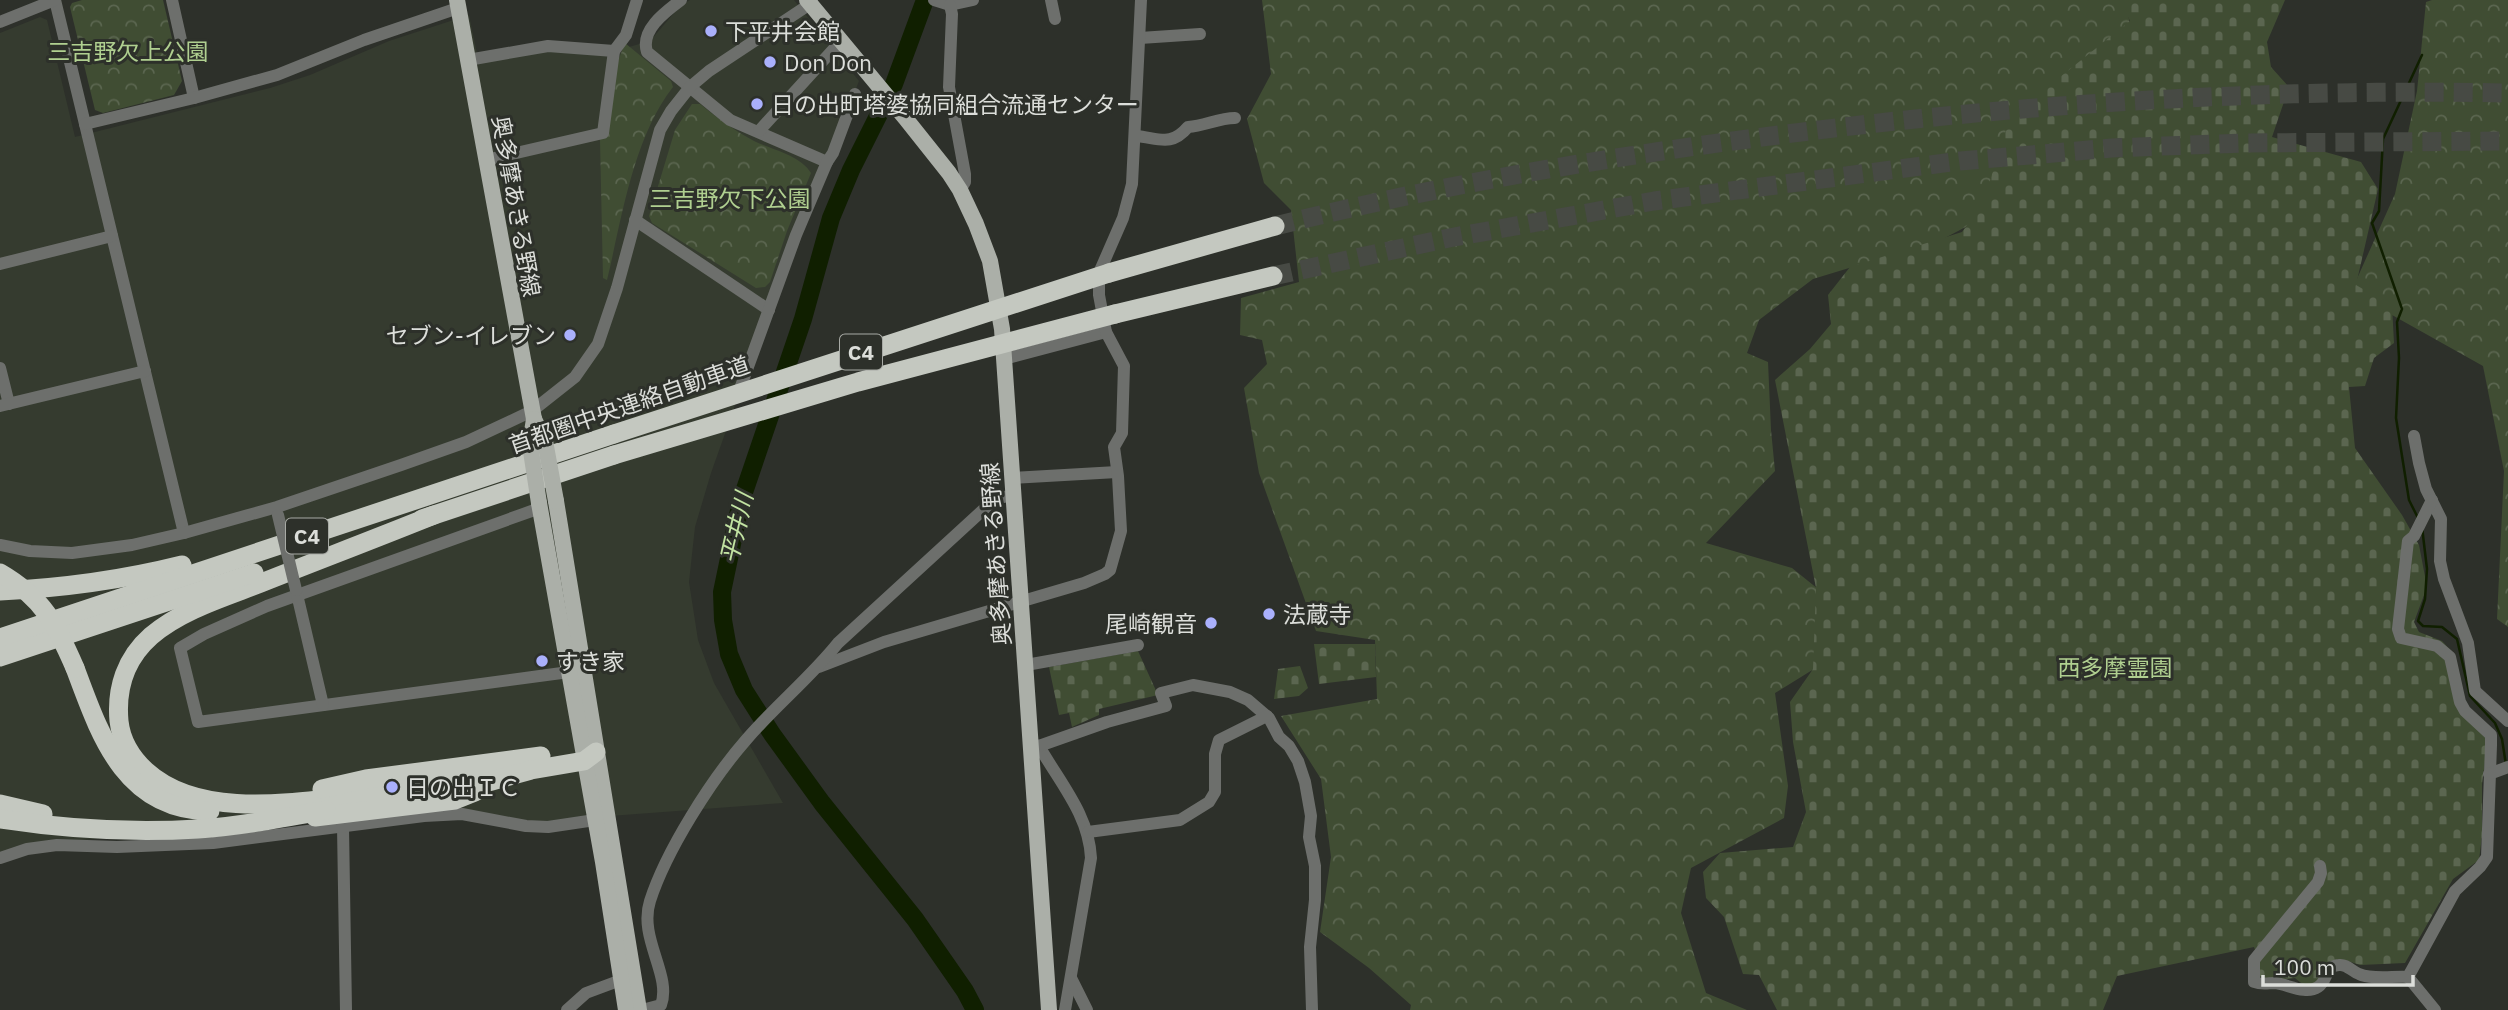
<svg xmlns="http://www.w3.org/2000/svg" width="2508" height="1010" font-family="'IBM Plex Sans','Noto Sans JP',sans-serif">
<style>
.built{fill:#353b2f}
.forest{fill:url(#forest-crowns)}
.cemetery{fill:url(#cemetery-stones)}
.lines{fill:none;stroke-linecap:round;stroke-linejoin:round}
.stream{stroke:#101f00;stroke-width:2.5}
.river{stroke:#101f00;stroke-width:18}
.highway-tunnel{stroke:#474a44;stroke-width:19;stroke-dasharray:19 10;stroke-linecap:butt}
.minor{stroke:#6d6f6c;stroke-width:12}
.major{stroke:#abafa8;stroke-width:16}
.highway{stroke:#c4c8c0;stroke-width:19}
.minor-bridge{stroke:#6d6f6c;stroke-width:12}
.major-bridge{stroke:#abafa8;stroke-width:16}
.highway-bridge{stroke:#c4c8c0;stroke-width:19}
.poi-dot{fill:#aab0fc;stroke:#2d302a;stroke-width:2.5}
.labels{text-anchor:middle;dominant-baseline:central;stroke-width:6;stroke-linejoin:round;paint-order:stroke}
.shield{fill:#2d302a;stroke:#a8aaa5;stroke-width:2}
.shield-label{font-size:21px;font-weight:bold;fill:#dcdeda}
.poi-label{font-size:23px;fill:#dcdeda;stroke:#2d302a;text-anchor:start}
.park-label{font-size:23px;fill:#b0d090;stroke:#2d302a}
.street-label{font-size:23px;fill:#dcdeda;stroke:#2d302a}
.water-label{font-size:24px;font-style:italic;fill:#c2e3a2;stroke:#2d302a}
</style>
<defs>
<pattern id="forest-crowns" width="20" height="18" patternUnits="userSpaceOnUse" patternTransform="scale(1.75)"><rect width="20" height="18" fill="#404d33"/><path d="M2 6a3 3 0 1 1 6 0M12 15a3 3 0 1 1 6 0" fill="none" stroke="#5b6650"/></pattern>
<pattern id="cemetery-stones" width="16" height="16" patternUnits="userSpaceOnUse" patternTransform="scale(1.75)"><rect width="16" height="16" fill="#404d33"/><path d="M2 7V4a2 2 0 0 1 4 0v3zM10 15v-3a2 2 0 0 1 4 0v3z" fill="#5b6650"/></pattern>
</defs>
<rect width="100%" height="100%" fill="#2d302a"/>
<polygon class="built" points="690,0 794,0 859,81 769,310 711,473 695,527 689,582 698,640 714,683 783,803 583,818 561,822 529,822 445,808 25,845 0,853 0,33 40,17 47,20 75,137 270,88 310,75 389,41 469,15 479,63 546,51 604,54 650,41 681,5"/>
<g class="forest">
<polygon points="82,0 163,0 182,81 174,95 103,113 95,110 70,7 72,3"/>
<polygon points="1262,0 2125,0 2131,29 1977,221 1941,240 1813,279 1759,320 1747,353 1768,362 1771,430 1775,471 1706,543 1792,568 1823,593 1822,664 1775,693 1788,786 1784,818 1691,868 1681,913 1706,993 1747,1010 1410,1010 1411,1005 1369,968 1320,932 1331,857 1321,779 1281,716 1377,699 1375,640 1316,631 1259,473 1244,388 1267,364 1262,340 1240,335 1241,298 1299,282 1291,210 1264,183 1247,119 1271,74"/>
<polygon points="2432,0 2508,0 2508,627 2497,619 2504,471 2483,366 2351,292 2395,194 2417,91 2426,2"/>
<path d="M625 43 671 81 673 87C633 138 622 218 607 280L603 278 600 139 615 69Z"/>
<path d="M692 104H700C717 118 735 131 754 141 772 150 800 155 811 173L787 231 770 282 765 287 756 288 652 223 649 216 675 130Z"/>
</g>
<g class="cemetery">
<polygon points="2120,0 2285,0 2267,42 2271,67 2289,87 2272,137 2361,162 2378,189 2356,285 2392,306 2394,343 2374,358 2365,386 2349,387 2355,448 2402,515 2419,545 2427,587 2414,622 2419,632 2442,641 2454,654 2464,704 2488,739 2482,784 2482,836 2479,860 2453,879 2405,963 2360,965 2345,960 2321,982 2306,987 2295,978 2266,982 2259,975 2260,963 2254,947 2117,976 2103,1010 1777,1010 1759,975 1743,974 1724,917 1706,898 1703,872 1720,853 1793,847 1806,812 1793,742 1790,702 1813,669 1816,588 1775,380 1810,349 1831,324 1828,295 1850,267 1962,232 1983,203 2010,117 2130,21"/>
<polygon points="1314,644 1375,644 1376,677 1319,684"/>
<polygon points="1138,651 1158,695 1099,709 1099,715 1072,727 1069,713 1059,715 1049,667"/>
<polygon points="1300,666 1308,688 1299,696 1274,699 1278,669"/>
</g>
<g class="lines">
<g class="stream">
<polyline points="2418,518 2409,500 2396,418 2399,358 2397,322 2402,309 2372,223 2379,211 2383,139 2422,55"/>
<polyline points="2422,527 2427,569 2425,599 2418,621 2423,626 2442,627 2457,639 2470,696 2495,723 2502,739 2506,765"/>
</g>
<polyline class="river" points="925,0 894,84 851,170 831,218 803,319 741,501 722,592 723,620 729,654 744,690 772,734 822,803 915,919 965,991 975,1010"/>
<g class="highway-tunnel">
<path d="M1275 226C1431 187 1589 160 1748 139 2000 105 2254 88 2508 93"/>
<polyline points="1273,276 1449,238 1654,201 1960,161 2112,148 2243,143 2508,141"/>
</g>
<g class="minor">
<polyline points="55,0 184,533"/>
<polyline points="172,0 194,98"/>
<path d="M681 0C665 12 640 30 647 52L730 120 827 162"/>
<polyline points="934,0 950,5 973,0"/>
<polyline points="1051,0 1055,19"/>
<polyline points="950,5 952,14 949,87 965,174 965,182 960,190"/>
<polyline points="0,22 55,0"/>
<polyline points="1140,38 1200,34"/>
<polyline points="468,60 548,46 614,51"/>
<polyline points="85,124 194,98 277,75 364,40 458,8"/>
<polyline points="759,131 841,41"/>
<path d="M1136 136C1159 138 1171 147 1188 127 1205 126 1218 118 1235 118"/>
<polyline points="486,160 603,133 614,51 626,35 637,0"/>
<polyline points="635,220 769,310"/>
<polyline points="0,264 112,236"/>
<polyline points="1004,359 1106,332"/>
<polyline points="0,368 9,404"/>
<polyline points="741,386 796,235 827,162 833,153 855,94"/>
<polyline points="0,406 145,371"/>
<polyline points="2414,436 2419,463 2426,489 2441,519 2440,561 2444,579 2468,643 2475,691 2508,721"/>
<polyline points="1012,478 1117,472"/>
<polyline points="2432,500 2414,536 2408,541 2398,629 2401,638 2437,646 2450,657 2460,702 2465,711 2491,735 2491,745 2487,857 2480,867 2455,891 2408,977 2435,1010"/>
<polyline points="540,508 267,606 204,634 180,648 198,722 569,672"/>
<polyline points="0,545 30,551 72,553 132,545 184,533 277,507 401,465 466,442 532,411 575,377 598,344 617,288 660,130 671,111 690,87 709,71 810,4 812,0"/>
<polyline points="296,590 323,705"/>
<polyline points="1026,665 1138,645"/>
<polyline points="819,667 884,642 1084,583 1105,574 1110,570 1121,531 1118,476 1114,447 1122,433 1124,366 1106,332 1099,295 1099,273 1123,218 1132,184 1141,0"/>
<path d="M1034 745 1039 746C1060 783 1089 815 1091 858L1065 1010"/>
<polyline points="1039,746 1107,722 1166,706 1161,693 1193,685 1230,692 1248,700 1269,718 1279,737 1289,746 1298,761 1305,782 1311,816 1309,837 1315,866 1315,900 1310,947 1312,1010"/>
<polyline points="2489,774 2508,767"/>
<polyline points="343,827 346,1010"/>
<polyline points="1088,832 1180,820 1209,802 1215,792 1215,754 1219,740 1267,716"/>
<polyline points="0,858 27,849 57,845 117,847 213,843 424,816 462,814 526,826 548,827 595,820"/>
<path d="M2320 866 2321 873 2318 882 2254 960V982C2262 985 2268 983 2276 983 2289 985 2306 995 2318 987 2329 980 2324 966 2339 965 2347 964 2351 971 2359 974 2372 980 2393 976 2408 977"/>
<polyline points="1071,978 1087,1010"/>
<polyline points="567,1010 586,993 621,980"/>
<path d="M642 1010 661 1005C672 975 638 938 650 901 666 851 711 780 746 740 775 706 810 678 838 643L995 499 1013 495"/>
</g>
<g class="major">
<polyline points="457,0 534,419"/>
<polyline points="807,0 906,119 949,173 960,190 976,224 990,261 1002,329 1049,1010"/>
<polyline points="556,501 639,1010"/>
<polyline points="539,503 603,862 626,1010"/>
</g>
<g class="highway">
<polyline points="1109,273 1275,226"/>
<polyline points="1115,314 1273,276"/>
<path d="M434 515C377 538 319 560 261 583 225 597 181 610 151 636 126 658 116 688 119 721 121 740 132 758 146 771 200 820 295 802 361 795 395 791 434 790 466 779 476 775 484 767 493 763"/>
<polyline points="422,519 614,455"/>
<path d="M0 591C62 588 122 580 182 565"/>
<polyline points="0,638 614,434"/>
<polyline points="0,657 254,573"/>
<path d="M75 668C100 735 124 810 210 811"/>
<polyline points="322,789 366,779 541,756"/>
<polyline points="460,790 531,770 584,761 596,752"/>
<polyline points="0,804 43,814"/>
<polyline points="315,817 455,800 475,792"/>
<path d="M0 819C65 829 133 833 198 829 241 826 284 818 326 810"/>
</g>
<polyline class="minor-bridge" points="278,515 296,590"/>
<g class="major-bridge">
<polyline points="534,419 545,441 556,501"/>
<polyline points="534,419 530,445 539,503"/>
</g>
<g class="highway-bridge">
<polyline points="614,434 1109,273"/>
<polyline points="614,455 858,382 1115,314"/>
<path d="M0 573C43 598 56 624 75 668"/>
</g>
</g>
<g class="poi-dot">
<circle cx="711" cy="31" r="7"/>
<circle cx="770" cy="62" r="7"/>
<circle cx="757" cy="104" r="7"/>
<circle cx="570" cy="335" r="7"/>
<circle cx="1269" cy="614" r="7"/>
<circle cx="1211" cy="623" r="7"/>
<circle cx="542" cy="661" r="7"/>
<circle cx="392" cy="787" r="7"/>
</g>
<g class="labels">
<g class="shield">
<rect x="840" y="334.5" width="42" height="35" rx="5"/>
<rect x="286" y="518.5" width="42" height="35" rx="5"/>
</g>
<g class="shield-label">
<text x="861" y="352">C4</text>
<text x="307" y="536">C4</text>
</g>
<g class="poi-label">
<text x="725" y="31">下平井会館</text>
<text x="784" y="62">Don Don</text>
<text x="771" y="104">日の出町塔婆協同組合流通センター</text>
<text x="556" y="335" text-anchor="end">セブン-イレブン</text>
<text x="1283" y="614">法蔵寺</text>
<text x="1197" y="623" text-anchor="end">尾崎観音</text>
<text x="556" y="661">すき家</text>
<text x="406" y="787">日の出ＩＣ</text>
</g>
<g class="park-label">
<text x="128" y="51">三吉野欠上公園</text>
<text x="730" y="198">三吉野欠下公園</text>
<text x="2115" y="667">西多摩霊園</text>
</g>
<g class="street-label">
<text transform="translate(517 206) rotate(80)">奥多摩あきる野線</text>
<text transform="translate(629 404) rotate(-19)">首都圏中央連絡自動車道</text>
<text transform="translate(995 554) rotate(-94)">奥多摩あきる野線</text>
</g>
<g class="water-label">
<text transform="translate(736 528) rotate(-77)">平井川</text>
</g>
</g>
<path d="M2263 975v10h150v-10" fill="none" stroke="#dcdeda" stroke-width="3.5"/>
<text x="2274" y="975" font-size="21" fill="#dcdeda" stroke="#2d302a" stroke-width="5" paint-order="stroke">100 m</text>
</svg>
